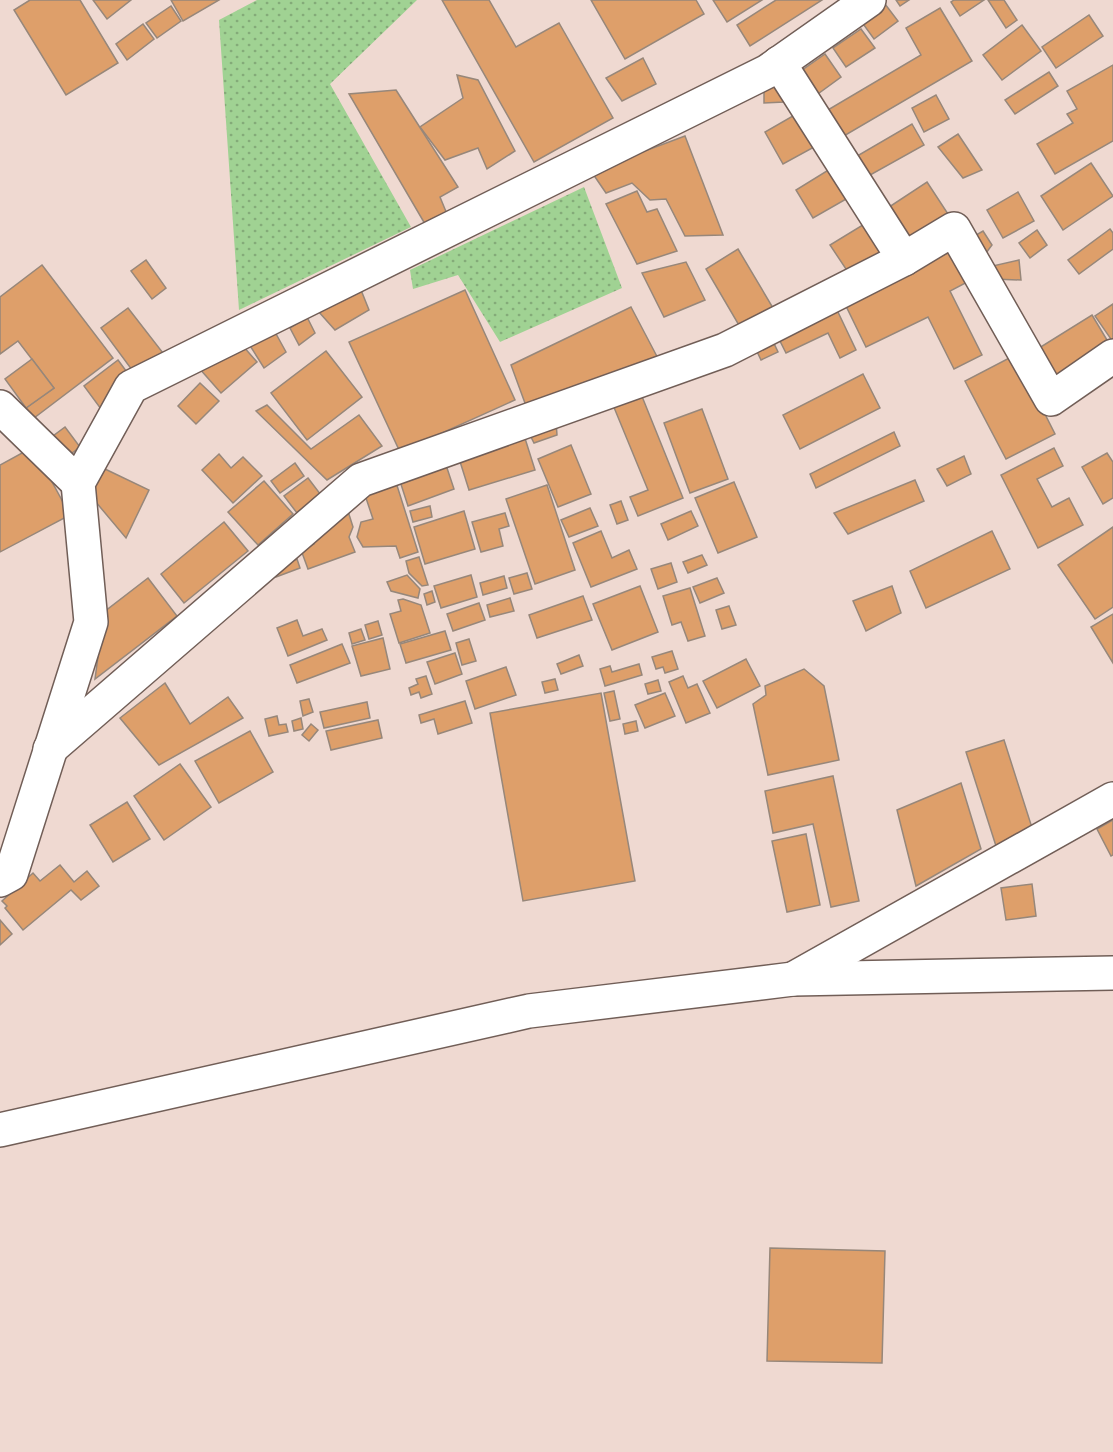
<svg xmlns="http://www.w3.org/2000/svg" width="1113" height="1452" font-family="'Varela Round',sans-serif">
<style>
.grass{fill:url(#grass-dots)}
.building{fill:#de9f6a;stroke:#97877a;stroke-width:1.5}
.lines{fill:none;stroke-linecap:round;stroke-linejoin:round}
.street-casing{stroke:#715e57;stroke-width:36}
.secondary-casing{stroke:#715e57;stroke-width:36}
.street{stroke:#fff;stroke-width:33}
.secondary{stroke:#fff;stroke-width:33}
</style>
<defs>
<pattern id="grass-dots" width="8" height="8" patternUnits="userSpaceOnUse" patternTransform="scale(1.5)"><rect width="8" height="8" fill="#a0d293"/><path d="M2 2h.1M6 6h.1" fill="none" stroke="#84ab79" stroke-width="1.8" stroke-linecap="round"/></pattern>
</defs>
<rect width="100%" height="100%" fill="#efd9d1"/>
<g class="grass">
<polygon points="257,0 417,0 330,84 411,227 239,310 219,20"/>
<polygon points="584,187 622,288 500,342 458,275 413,289 410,270"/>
</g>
<g class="building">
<polygon points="30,0 80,0 118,63 66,95 14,10"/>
<polygon points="93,0 131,0 107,19"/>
<polygon points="171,0 219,0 183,21"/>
<polygon points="442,0 489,0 516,47 559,23 613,118 534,162"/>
<polygon points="591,0 696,0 704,14 625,59"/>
<polygon points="713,0 762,0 727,22"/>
<polygon points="776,0 822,0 750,46 737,25"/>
<polygon points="896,0 909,0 900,6"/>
<polygon points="954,0 984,0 960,16 951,2"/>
<polygon points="988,0 1004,0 1017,20 1006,28"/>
<polygon points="885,4 898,21 874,39 861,21"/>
<polygon points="171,6 181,21 157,38 146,23"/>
<polygon points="940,8 972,61 837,140 821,114 921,55 906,28"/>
<polygon points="1089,15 1103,36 1056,68 1042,47"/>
<polygon points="143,24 154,39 127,60 116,44"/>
<polygon points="1022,25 1041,51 1002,80 983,55"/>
<polygon points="861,29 875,48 846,67 833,48"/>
<polygon points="825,54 841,77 815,96 798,73"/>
<polygon points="643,58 656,84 622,101 606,78"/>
<polygon points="1113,65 1113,141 1055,174 1037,144 1073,123 1067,114 1077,109 1067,91"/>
<polygon points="1049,72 1058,86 1015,114 1005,100"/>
<polygon points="457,75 478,80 515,151 487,169 478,148 445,160 420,127 463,98"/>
<polygon points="764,84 783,84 784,102 764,103"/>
<polygon points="396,90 458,187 440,197 447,214 425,224 349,94"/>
<polygon points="936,95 949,119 924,132 912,108"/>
<polygon points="798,113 816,146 783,164 765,132"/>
<polygon points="912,124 924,145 863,179 852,159"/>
<polygon points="958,134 982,170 963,178 938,147"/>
<polygon points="685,136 723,235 685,236 666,199 650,200 632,183 606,193 591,171"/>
<polygon points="1091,163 1113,196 1063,230 1041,196"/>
<polygon points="830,169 848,198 813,218 796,190"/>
<polygon points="927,182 950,217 905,246 883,211"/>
<polygon points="637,191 647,212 657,209 677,251 637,264 606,204"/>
<polygon points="1018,192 1034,221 1003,238 987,210"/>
<polygon points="866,223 889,259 854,281 830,245"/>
<polygon points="1110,229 1113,233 1113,249 1079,274 1068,260"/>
<polygon points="1037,230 1047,245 1030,258 1019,243"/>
<polygon points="983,231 992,245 986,253 993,266 1019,260 1021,280 993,279 966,241"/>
<polygon points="958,248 975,278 950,291 982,355 954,369 928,317 866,347 845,304"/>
<polygon points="738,249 773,308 740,327 706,269"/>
<polygon points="146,260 166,288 152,299 131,271"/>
<polygon points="686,262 705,300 664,317 642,273"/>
<polygon points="42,265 113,358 34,418 26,408 54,388 18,341 0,354 0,297"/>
<polygon points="361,290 369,310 335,330 318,311"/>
<polygon points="465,290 515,400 400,452 349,342"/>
<polygon points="1113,304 1113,342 1095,316"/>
<polygon points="631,307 662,366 529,414 511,365"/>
<polygon points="128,308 163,353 135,374 101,328"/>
<polygon points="837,310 856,350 840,358 828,333 786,353 778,337"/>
<polygon points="1092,315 1110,345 1050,382 1031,353"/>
<polygon points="307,317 315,333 299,345 290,328"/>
<polygon points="275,332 286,352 264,368 249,344"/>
<polygon points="770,335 778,352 761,360 753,343"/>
<polygon points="235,337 257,362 221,393 199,368"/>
<polygon points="326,351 362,397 307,440 271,393"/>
<polygon points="1015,355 1055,434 1006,459 965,381"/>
<polygon points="32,359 54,388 26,408 5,379"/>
<polygon points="118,360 135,383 101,409 84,386"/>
<polygon points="863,374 880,408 800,449 783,415"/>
<polygon points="200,383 219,401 196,424 178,406"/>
<polygon points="641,394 683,498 638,516 630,497 648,490 613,405"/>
<polygon points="267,405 311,449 359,415 382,446 327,480 256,411"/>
<polygon points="702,409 728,479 690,493 664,423"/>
<polygon points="556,421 557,435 534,443 528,431"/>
<polygon points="65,427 80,447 60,462 45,442"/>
<polygon points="523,432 535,470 469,490 457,452"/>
<polygon points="894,432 900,446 816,488 810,474"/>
<polygon points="571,445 591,494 558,507 538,459"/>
<polygon points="33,447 70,515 0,552 0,465"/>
<polygon points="1054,448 1063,466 1037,479 1052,507 1069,498 1083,525 1038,548 1001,475"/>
<polygon points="1107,453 1113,462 1113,498 1103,504 1082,467"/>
<polygon points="219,454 231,468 243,457 262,476 233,503 202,470"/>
<polygon points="964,456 971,474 947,486 937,469"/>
<polygon points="444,459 454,489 408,506 398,475"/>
<polygon points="295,463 304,476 280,493 271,481"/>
<polygon points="105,469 149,490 126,538 90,495"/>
<polygon points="394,476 418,552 400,558 396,546 363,547 357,537 361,522 373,519 362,486"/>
<polygon points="308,478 321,495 297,513 284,496"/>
<polygon points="915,480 924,501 848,534 834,513"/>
<polygon points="264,481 293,514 258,545 228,512"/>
<polygon points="734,482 757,537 718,553 695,498"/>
<polygon points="547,485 575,570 535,584 506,499"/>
<polygon points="621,501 628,520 617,524 610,505"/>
<polygon points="430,506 432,517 413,522 410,511"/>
<polygon points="347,508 353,527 349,537 355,552 308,569 301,550 314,544 309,533"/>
<polygon points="590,508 598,526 569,537 561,520"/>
<polygon points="464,511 475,549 425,564 414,527"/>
<polygon points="691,511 698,526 668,540 661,524"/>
<polygon points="505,513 509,526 499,529 503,546 481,552 472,522"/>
<polygon points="224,522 248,551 184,603 161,574"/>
<polygon points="1113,527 1113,607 1095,619 1058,565"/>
<polygon points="601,531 612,558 629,550 637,569 591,587 573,543"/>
<polygon points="992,531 1010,569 926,608 910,571"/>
<polygon points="702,555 707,565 688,573 683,562"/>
<polygon points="419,557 428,585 422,586 409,573 406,561"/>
<polygon points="297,559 300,568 276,577 273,568"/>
<polygon points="671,563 677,582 658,589 651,569"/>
<polygon points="527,573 532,589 514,594 509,578"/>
<polygon points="407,575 420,589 418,598 391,591 387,582"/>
<polygon points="471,575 477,597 441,608 434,586"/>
<polygon points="504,576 507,588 483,595 480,583"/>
<polygon points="148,578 177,616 95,679 104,612"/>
<polygon points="717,578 724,593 700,603 693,587"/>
<polygon points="640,586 658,632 612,650 593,604"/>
<polygon points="892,586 901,613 866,631 853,601"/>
<polygon points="690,588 705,636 688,641 681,622 672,625 663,596"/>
<polygon points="432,591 435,602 427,605 424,594"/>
<polygon points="583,596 592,620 537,638 529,615"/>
<polygon points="510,598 514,611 490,617 487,605"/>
<polygon points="403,599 421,605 430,633 399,643 390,614 401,611 398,600"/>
<polygon points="479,603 485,620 453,631 447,614"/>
<polygon points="729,606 736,625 722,629 716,610"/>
<polygon points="1113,614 1113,663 1091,627"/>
<polygon points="297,620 303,636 322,629 327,640 288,656 277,628"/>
<polygon points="378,621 382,635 369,639 365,625"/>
<polygon points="361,629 365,640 352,644 349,633"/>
<polygon points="445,631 451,650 406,663 400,644"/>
<polygon points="383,638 390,669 361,676 352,646"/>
<polygon points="469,639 476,661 462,665 456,643"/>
<polygon points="342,644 350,663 297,683 290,665"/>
<polygon points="672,651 678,669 665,673 663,667 656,669 652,657"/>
<polygon points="455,653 462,674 435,684 427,662"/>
<polygon points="579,655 583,666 561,674 557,664"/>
<polygon points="746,659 760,686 717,708 703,681"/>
<polygon points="639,664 642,675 605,686 600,669 610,666 612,672"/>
<polygon points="506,667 516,695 475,709 466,681"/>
<polygon points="804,669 824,686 839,760 768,775 753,704 766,695 765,686"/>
<polygon points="426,676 432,694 421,698 419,692 411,695 409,688 418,684 416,679"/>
<polygon points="683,676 688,688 697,684 710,713 686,723 669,682"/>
<polygon points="555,679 558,690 545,693 542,682"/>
<polygon points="658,680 661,691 648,694 645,684"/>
<polygon points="165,683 190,724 228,697 243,718 159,765 120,718"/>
<polygon points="614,691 620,719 610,721 604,693"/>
<polygon points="601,693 635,881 523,901 490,713"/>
<polygon points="665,693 675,716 645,728 635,705"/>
<polygon points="309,699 313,712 303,716 300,701"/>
<polygon points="465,701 472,723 438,734 434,719 421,723 419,715"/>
<polygon points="367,702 370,718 324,728 320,712"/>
<polygon points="277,716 279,725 286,724 288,732 269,736 265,719"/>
<polygon points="301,718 303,729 294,731 292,721"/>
<polygon points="378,720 382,738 331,750 326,731"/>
<polygon points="636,721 638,731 625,734 623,724"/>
<polygon points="311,724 318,730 309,741 302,735"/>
<polygon points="250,731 273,772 219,803 195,761"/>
<polygon points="1004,740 1034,834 996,846 966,752"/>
<polygon points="180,764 211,807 164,840 134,796"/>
<polygon points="833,776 859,901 831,907 813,824 773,833 765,791"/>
<polygon points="961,783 981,849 916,886 897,810"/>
<polygon points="127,802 150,839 113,862 90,825"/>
<polygon points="1113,820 1113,855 1111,856 1097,829"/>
<polygon points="806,834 820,905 787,912 772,841"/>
<polygon points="60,865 74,882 87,871 99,886 81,900 71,890 23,930 5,908 7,906 2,901 33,873 40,881"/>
<polygon points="1032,884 1036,916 1006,920 1001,888"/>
<polygon points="0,920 12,934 0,945"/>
<polygon points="770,1248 885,1251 882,1363 767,1361"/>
</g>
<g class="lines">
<defs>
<g id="street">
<polyline points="779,63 904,259"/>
<polyline points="0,407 78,483"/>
<polyline points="50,749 361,480 725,350 904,259 954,229 1051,399 1113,356"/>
<polyline points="0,880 11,874 91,622 78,483 131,387 768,71 869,0"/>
<polyline points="793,979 1113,799"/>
</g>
<polyline id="secondary" points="0,1130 529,1011 793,979 1113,973"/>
</defs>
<use href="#street" class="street-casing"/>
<use href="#secondary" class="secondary-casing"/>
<use href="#street" class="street"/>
<use href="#secondary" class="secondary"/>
</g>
</svg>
